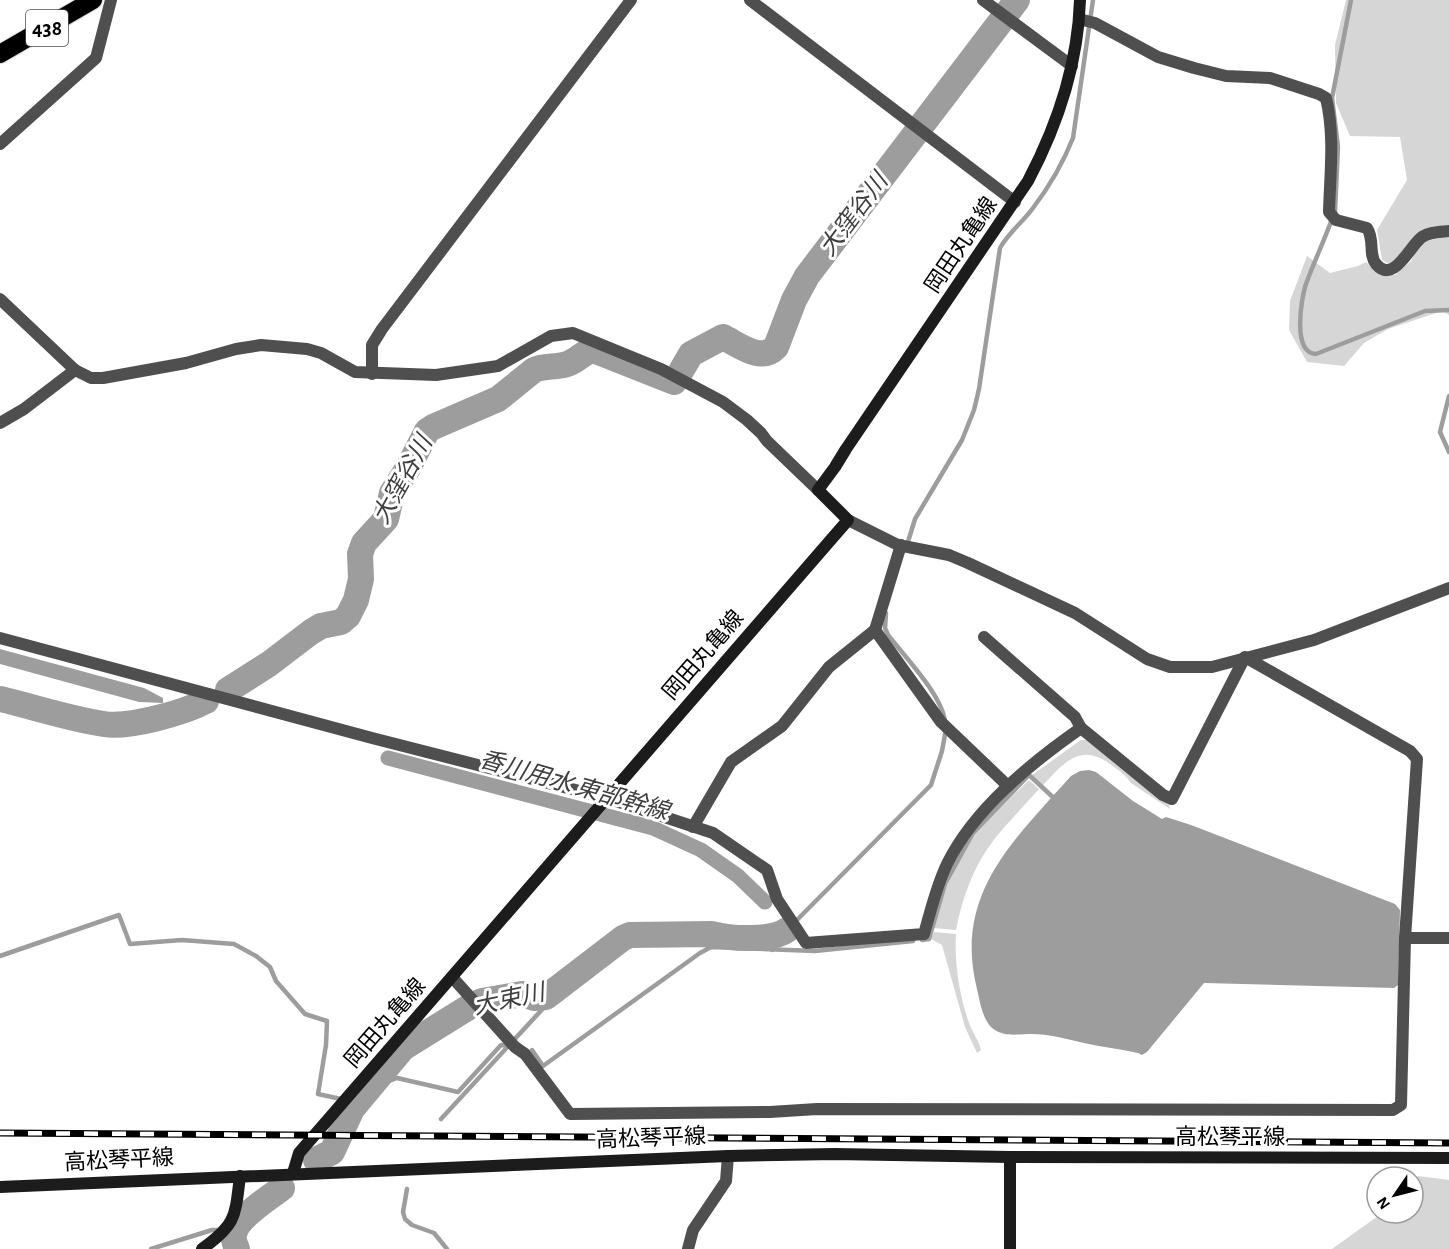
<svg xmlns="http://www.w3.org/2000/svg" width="1449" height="1249" font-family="'Alegreya Sans','Noto Sans JP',sans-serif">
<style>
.green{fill:#d6d6d6}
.water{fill:#9d9d9d}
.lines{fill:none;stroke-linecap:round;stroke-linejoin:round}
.stream{stroke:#9d9d9d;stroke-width:4.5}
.canal{stroke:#9d9d9d;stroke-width:15}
.river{stroke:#9d9d9d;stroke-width:26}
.highway-casing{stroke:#dbdbdb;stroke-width:20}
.street{stroke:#4f4f4f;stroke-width:12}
.secondary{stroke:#1c1c1c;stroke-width:12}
.highway{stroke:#000;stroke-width:18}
.rail-casing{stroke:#000;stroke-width:7}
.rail{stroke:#fff;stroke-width:4.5;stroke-dasharray:14;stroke-linecap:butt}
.labels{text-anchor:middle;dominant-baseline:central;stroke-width:6;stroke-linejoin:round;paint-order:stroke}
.shield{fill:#fff;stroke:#4c4c4c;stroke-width:1.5}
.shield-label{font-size:21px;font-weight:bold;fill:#000}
.street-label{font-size:22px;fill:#000;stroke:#fff}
.water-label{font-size:24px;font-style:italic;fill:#3e3e3e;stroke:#fff}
</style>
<rect width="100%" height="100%" fill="#fff"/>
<g class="green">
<path d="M1346 0H1449V228C1435 231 1419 231 1409 243 1402 251 1399 258 1389 264L1382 260 1377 230 1407 180 1400 137 1350 136 1336 103 1335 45Z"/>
<polygon points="1449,236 1449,315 1442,311 1388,329 1364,343 1344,366 1307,362 1289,330 1290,301 1307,256 1330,273 1358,266 1366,262 1379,274 1395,275 1411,261 1418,246 1427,241"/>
<path d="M1081 740H1088L1169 804 1170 809 1131 783C1126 775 1118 770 1110 764 1080 742 1063 764 1043 785L1032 775Z"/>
<path d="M1029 780 1039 789C1024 806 1007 823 993 841 973 867 962 899 956 930L933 928 947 885 975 833Z"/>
<path d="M934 932 956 934C954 963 960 1001 971 1028 975 1036 979 1042 981 1050L977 1053 965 1027 942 945 931 939Z"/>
<polygon points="1418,1176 1449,1180 1449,1249 1332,1249 1378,1216 1385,1213 1413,1213 1413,1186"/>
</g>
<g class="water">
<polygon points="0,649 144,688 163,698 163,703 139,702 0,664"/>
<path d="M1089 770 1096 772 1133 801 1162 819 1166 817 1191 825 1395 904 1400 910 1398 985 1394 988 1204 983 1147 1052 1142 1055 1138 1053C1120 1049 1102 1047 1084 1043 1067 1039 1049 1034 1031 1034 1020 1034 1005 1037 995 1030 983 1023 980 1002 977 989 953 894 1014 840 1071 776L1080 771Z"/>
</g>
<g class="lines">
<g class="stream">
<polyline points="1335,211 1338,147 1332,98 1351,0"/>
<path d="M1332 219C1324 241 1314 262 1306 284 1301 299 1292 353 1316 354L1425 311 1449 310"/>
<polyline points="1449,396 1440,432 1449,452"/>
<path d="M907 545 915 519 962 440 974 410 979 389 1000 248C1009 232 1023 222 1033 208 1049 187 1063 163 1073 138L1093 0"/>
<path d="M886 613 885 628 888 635C905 657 941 694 945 721"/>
<polyline points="787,930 931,785 942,751 946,729"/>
<polyline points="922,940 929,939 945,884 973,833 1029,775 1056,800"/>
<polyline points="772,950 772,937"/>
<polyline points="0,956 119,915 130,944 182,940 234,944 256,956 270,967 276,981 305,1014 327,1021 326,1045 318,1094 341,1099"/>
<polyline points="532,1050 543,1066 700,953 711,947 815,951 913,941"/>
<polyline points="349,1101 367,1103 389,1081 397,1078 458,1092 501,1045 510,1046"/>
<path d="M441 1119 549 1002 618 946C646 929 691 941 724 937"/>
<polyline points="407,1189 403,1212 405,1219 412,1225 434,1233 447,1249"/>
<polyline points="151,1249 212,1230 220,1230"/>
</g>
<polyline class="canal" points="388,758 653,828 701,850 738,876 765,902"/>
<g class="river">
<path d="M681 371 691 354 723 337C739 345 761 363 776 347L794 300 807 276 1017 0"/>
<path d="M228 690 269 664 311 632 321 626 341 622 348 616 356 600 361 579 360 554 364 543 386 519 392 493 408 468 427 431 433 427 498 399 534 370C545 365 556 368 567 364 577 361 583 352 593 350L674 382"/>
<path d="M0 699C34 707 69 719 104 724 129 728 183 713 206 701"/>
<path d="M316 1160 332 1152 352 1109 403 1048 469 1007 482 1001 522 994 534 998 546 997 623 938 630 935 712 934C731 939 772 941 787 930"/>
<path d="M237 1249C235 1244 233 1240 234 1235 236 1218 269 1198 282 1188"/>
</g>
<defs>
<polyline id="highway" points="0,54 93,0"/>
</defs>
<use href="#highway" class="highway-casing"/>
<g class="street">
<polyline points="750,0 1015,202"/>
<polyline points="983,0 1072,66"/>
<path d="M1079 19 1095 23 1158 57 1194 68 1226 76 1270 78 1319 94 1326 98C1335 135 1330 174 1329 212L1336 220 1367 228C1375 240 1368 254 1376 264 1394 285 1410 245 1422 237 1429 232 1440 232 1449 231"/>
<polyline points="0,144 96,58 111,0"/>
<polyline points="0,299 75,370 91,378 103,378 186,363 236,349 261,345 307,349 321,353 355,372 436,375 498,366 551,336 573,333 661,369 723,402 747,420 761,433 767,441 818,490"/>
<polyline points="372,374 372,345 382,329 631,0"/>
<polyline points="0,423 24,409 75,370"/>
<polyline points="848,520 898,545 949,555 968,563 1075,613 1147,659 1170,667 1212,667 1314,640 1449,588"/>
<polyline points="875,630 901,545"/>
<polyline points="984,637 1075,717 1081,728 1163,795 1172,799 1245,657 1410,751 1417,759 1405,938 1449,938"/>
<path d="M0 638 372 738 607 798 713 833 767 870 777 899 806 943 924 934C931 910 936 887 947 864 974 809 1031 763 1081 728"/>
<polyline points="693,827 731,762 782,726 829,667 875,630 941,722 1008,786"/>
<polyline points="452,977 515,1047 525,1054 570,1114 770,1112 817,1109 1393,1110 1401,1105 1405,938"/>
<polyline points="688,1249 693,1230 726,1181 728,1156"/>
</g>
<g class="secondary">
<path d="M293 1173 299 1153 848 520 818 490 835 467 846 449 1028 181C1058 124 1078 64 1080 0"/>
<polyline points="0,1187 728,1156 835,1154 1010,1157 1449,1158"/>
<path d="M202 1249C237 1224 235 1216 240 1176"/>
<polyline points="1010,1249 1010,1157"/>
</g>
<use href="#highway" class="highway"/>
<defs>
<polyline id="rail" points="0,1133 1449,1143"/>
</defs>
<use href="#rail" class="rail-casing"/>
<use href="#rail" class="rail"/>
</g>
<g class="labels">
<rect class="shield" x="26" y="10" width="42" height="36" rx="4.5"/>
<g class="shield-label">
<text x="47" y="28">438</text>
</g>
<g class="street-label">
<text transform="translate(961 245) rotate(-56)">岡田丸亀線</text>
<text transform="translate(703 655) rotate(-49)">岡田丸亀線</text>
<text transform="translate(385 1023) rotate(-49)">岡田丸亀線</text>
<text x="1230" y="1137">高松琴平線</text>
<text transform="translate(651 1138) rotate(-2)">高松琴平線</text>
<text transform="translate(119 1160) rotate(-3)">高松琴平線</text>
</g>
<g class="water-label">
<text transform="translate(854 215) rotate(-53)">大窪谷川</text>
<text transform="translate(403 480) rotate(-61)">大窪谷川</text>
<text transform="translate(574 786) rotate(16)">香川用水 東部幹線</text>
<text transform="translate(509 1000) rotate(-12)">大束川</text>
</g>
</g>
<g transform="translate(1395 1195) rotate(235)"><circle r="28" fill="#ffffff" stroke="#999999" stroke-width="1.5"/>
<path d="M0-4.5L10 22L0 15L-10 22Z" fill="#000000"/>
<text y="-9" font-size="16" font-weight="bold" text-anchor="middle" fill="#000000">N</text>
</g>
</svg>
